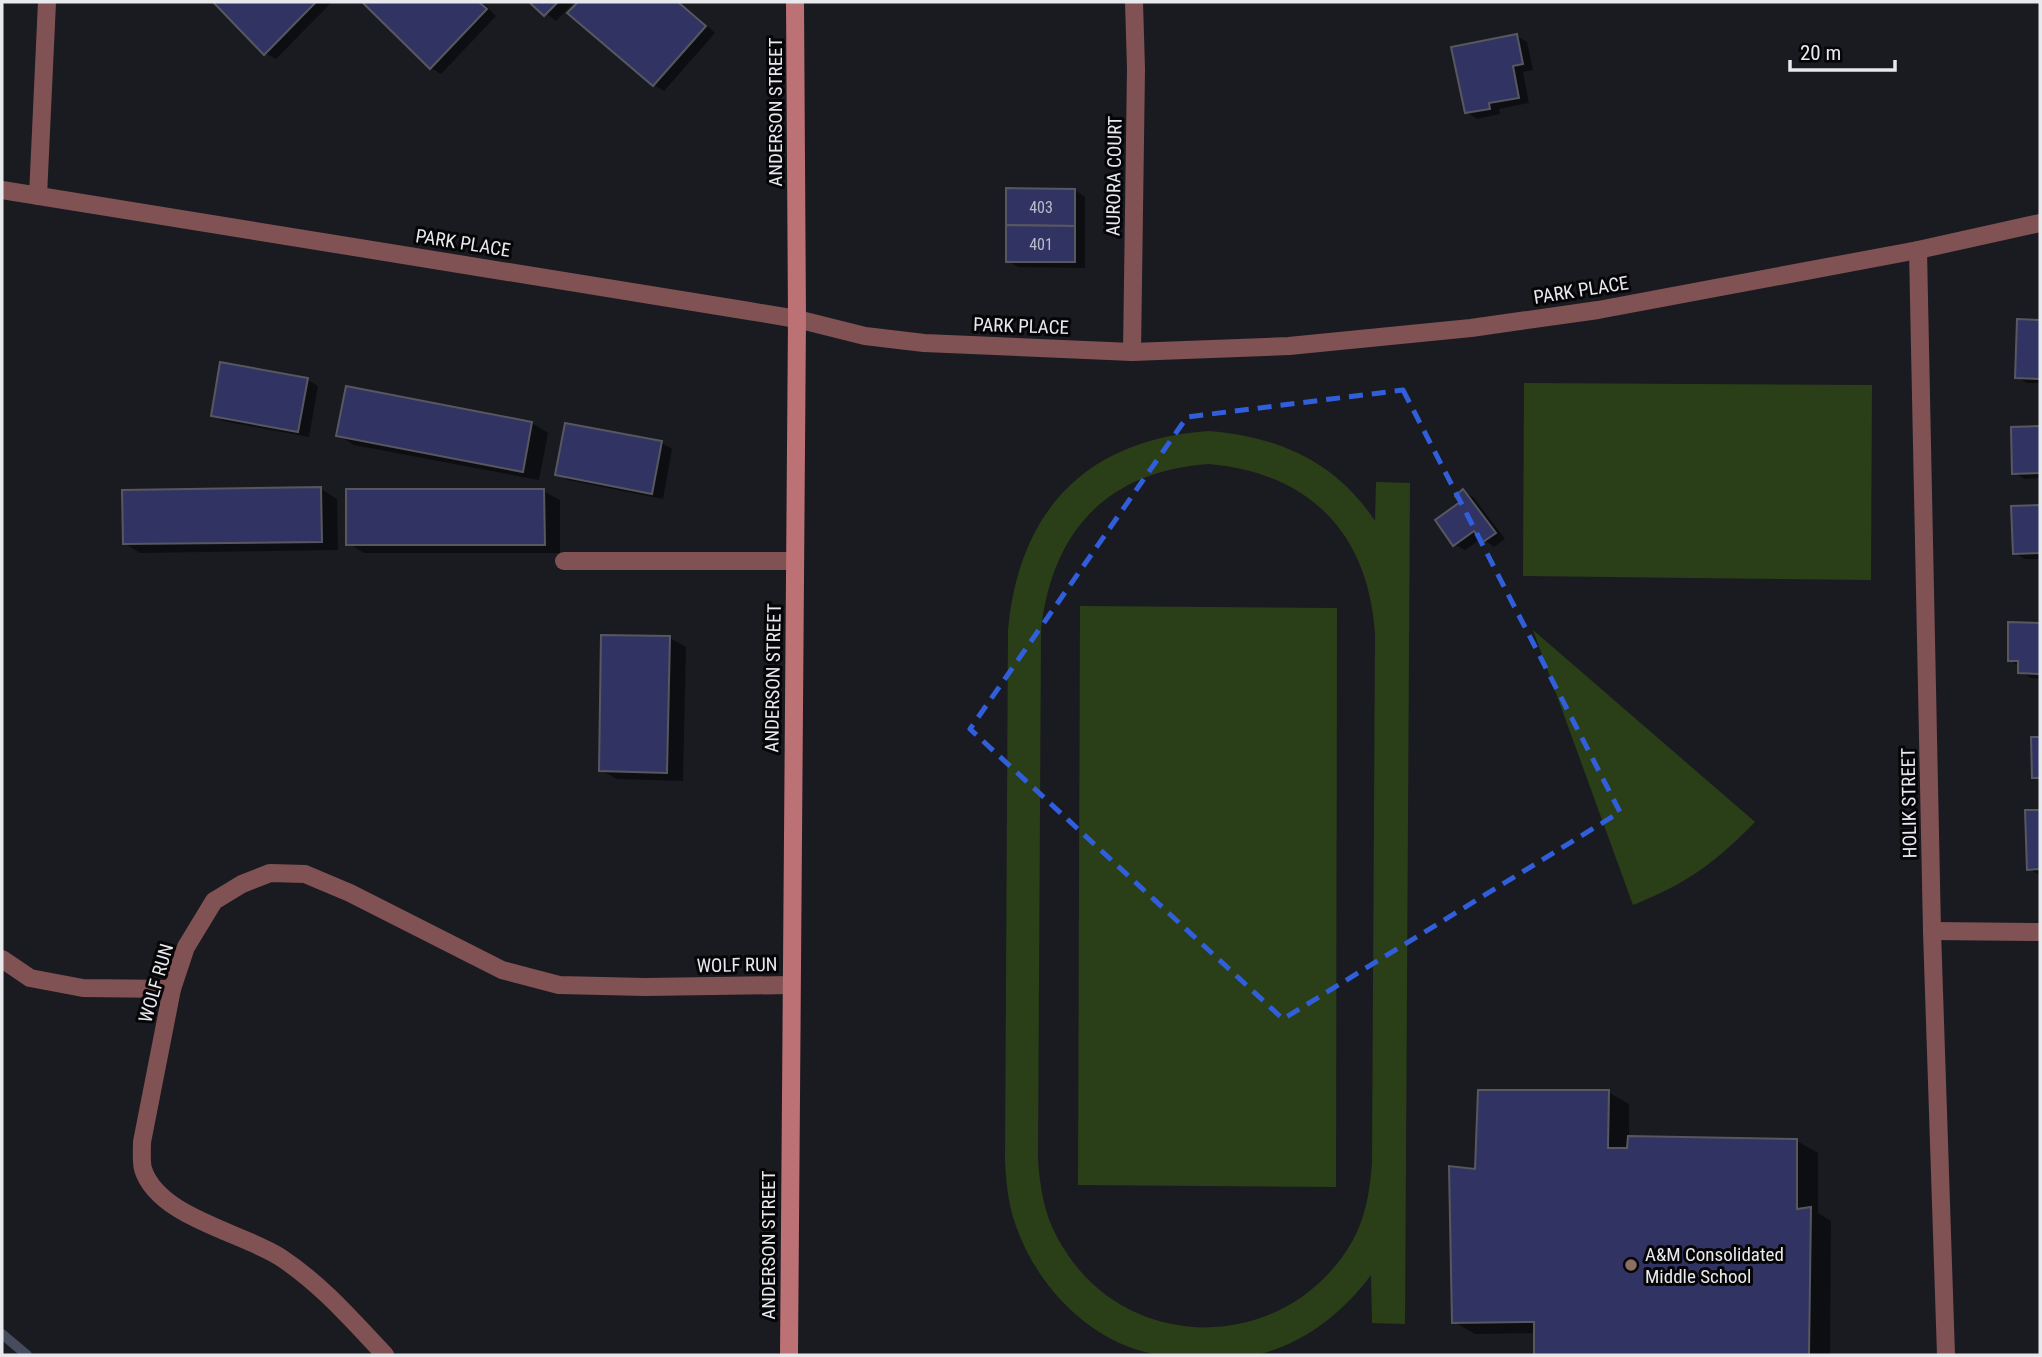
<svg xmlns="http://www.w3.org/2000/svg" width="2042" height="1357" font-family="'Roboto Condensed',sans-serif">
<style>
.green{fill:#2a3f17;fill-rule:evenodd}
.shadow{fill:#0007}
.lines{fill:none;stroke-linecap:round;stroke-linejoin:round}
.stream{stroke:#464b5e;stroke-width:10}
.building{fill:#313463;stroke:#57585f;stroke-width:2}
.lane{stroke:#815254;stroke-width:18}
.street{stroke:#815254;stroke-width:18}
.secondary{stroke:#bc7175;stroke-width:18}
.marked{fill:none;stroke:#315eda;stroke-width:5;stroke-dasharray:14 9;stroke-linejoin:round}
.education-dot{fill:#8d6e63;stroke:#060608;stroke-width:2.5}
.labels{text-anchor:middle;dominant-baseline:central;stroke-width:6;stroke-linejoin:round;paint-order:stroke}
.number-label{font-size:16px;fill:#babcca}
.street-label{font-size:19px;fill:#e8e9ed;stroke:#060608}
.poi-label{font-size:19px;fill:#e8e9ed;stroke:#060608;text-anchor:start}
</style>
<rect width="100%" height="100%" fill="#1a1b21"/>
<g class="green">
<polygon points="1524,383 1872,385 1871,580 1523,576"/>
<path d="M1209 431C1279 437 1335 461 1375 521L1376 482 1410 483 1405 1324 1372 1323 1371 1275C1342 1314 1303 1344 1256 1355 1232 1355 1209 1355 1186 1355 1175 1355 1164 1356 1154 1354 1089 1342 1035 1284 1015 1223 1008 1203 1006 1181 1005 1160L1008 630C1019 509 1088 439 1209 431ZM1209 464C1309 473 1368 532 1375 633L1372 1163C1370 1190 1366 1216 1353 1240 1287 1357 1120 1357 1057 1237 1044 1213 1040 1187 1038 1160L1041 630C1052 530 1108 471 1209 464Z"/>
<polygon points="1080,606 1337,608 1336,1187 1078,1185"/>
<path d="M1533 630 1755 822C1715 863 1686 884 1633 905Z"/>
</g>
<g class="shadow">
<polygon points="216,2 332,2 276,59 265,53"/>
<polygon points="365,2 482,2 496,16 441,74 431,68"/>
<polygon points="531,2 574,2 556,21"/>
<polygon points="580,2 680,2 715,33 664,91 654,85 569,13"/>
<polygon points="1517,36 1527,42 1533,70 1523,72 1529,103 1499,109 1500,114 1477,119 1466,112"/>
<polygon points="1075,190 1085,197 1085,268 1018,267 1008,261"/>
<polygon points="2018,321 2040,322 2040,383 2027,383 2017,377"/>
<polygon points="308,380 318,386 309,437 223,421 213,415"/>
<polygon points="532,423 548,433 539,480 354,445 338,435"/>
<polygon points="2040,428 2040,478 2025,479 2014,473 2013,429"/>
<polygon points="662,443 672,449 663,499 568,480 557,474"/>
<polygon points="321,489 337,499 338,550 140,553 124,543"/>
<polygon points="543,491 560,500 560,553 364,553 348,543"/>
<polygon points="1463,491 1474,498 1505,539 1494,547 1482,538 1465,550 1454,544"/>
<polygon points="2040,506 2040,559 2025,559 2014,553 2012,507"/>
<polygon points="2010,624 2040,625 2040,679 2031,678 2020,672 2020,667 2010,660"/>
<polygon points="670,638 686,647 683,781 617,779 600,770"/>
<polygon points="2027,812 2040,812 2040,875 2029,869"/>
<polygon points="1608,1092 1629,1104 1629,1137 1797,1141 1818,1153 1818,1213 1831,1221 1830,1355 1538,1355 1535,1333 1475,1334 1454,1322 1476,1171"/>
</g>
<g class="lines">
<polyline class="stream" points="2,1334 27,1355"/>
</g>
<g class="building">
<polygon points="213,2 316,2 264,55"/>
<polygon points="362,2 479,2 487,9 430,69"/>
<polygon points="529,2 558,2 544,16"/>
<polygon points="578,2 678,2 706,26 653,86 567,13"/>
<polygon points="1517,34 1523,64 1513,66 1519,98 1489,103 1490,109 1465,113 1451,47"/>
<polygon points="1006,188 1075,189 1075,226 1006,225"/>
<polygon points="1006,225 1075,226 1075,262 1006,262"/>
<polygon points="2017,319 2040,320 2040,379 2015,378"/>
<polygon points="220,362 308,378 298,432 211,416"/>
<polygon points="346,386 532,422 523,472 336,436"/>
<polygon points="565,423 662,441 652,494 555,475"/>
<polygon points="2040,426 2040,473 2012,474 2011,427"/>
<polygon points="321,487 322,542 123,544 122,490"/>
<polygon points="346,489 544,489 545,545 346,545"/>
<polygon points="1463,489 1496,533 1483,542 1474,531 1453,546 1435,520 1460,502 1455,496"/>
<polygon points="2040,505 2040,553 2013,554 2011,506"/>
<polygon points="2008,622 2040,623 2040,674 2018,673 2018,661 2008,661"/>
<polygon points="601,635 670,636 667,773 599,771"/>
<polygon points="2031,737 2040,737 2040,778 2032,778"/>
<polygon points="2025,810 2040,810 2040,869 2027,870"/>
<polygon points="1478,1090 1609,1090 1608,1148 1627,1148 1628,1136 1797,1139 1797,1209 1811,1207 1809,1355 1534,1355 1534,1322 1452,1323 1449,1166 1475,1169"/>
</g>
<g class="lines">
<polyline class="lane" points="564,561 795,561"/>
<g class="street">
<polyline points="2,190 749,311 797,319 865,336 924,343 1132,352 1289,346 1471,328 1598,310 1918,250 2040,223"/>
<polyline points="38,196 47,2"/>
<polyline points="1918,250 1932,931 1946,1355"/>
<polyline points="1132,352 1136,69 1134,2"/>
<polyline points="1932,931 2040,932"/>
<polyline points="2,959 30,978 83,988 172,989"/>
<path d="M385 1355C351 1319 321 1284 280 1257 241 1232 158 1217 143 1169 141 1161 142 1151 142 1142L172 989 186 947 214 901 242 884 270 873 305 874 350 893 502 970 559 985 645 987 791 985"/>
</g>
<polyline class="secondary" points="789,1355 797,319 795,2"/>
</g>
<path class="marked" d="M1403 390 1620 812 1283 1019 970 729 1187 417Z"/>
<circle class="education-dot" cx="1631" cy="1265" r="7"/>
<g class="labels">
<g class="number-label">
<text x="1041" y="207">403</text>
<text x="1041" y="244">401</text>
</g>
<g class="street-label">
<text transform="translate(775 112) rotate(-90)">ANDERSON STREET</text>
<text transform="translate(1114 176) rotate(-89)">AURORA COURT</text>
<text transform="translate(463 243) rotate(9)">PARK PLACE</text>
<text transform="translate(1581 290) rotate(-9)">PARK PLACE</text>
<text transform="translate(1021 326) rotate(2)">PARK PLACE</text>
<text transform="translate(773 678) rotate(-89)">ANDERSON STREET</text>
<text transform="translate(1909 803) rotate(-91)">HOLIK STREET</text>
<text transform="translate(737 965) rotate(-1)">WOLF RUN</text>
<text transform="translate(156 983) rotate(-74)">WOLF RUN</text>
<text transform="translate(768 1245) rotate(-90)">ANDERSON STREET</text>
</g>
<g class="poi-label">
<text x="1645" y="1254">A&amp;M Consolidated<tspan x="1645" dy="22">Middle School</tspan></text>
</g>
</g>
<rect width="2042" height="1357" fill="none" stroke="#e8e9ed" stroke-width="7"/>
<path d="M1790 60v10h105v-10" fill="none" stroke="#e8e9ed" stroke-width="3.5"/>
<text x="1800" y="60" font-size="21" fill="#e8e9ed" stroke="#060608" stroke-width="5" paint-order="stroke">20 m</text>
</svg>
